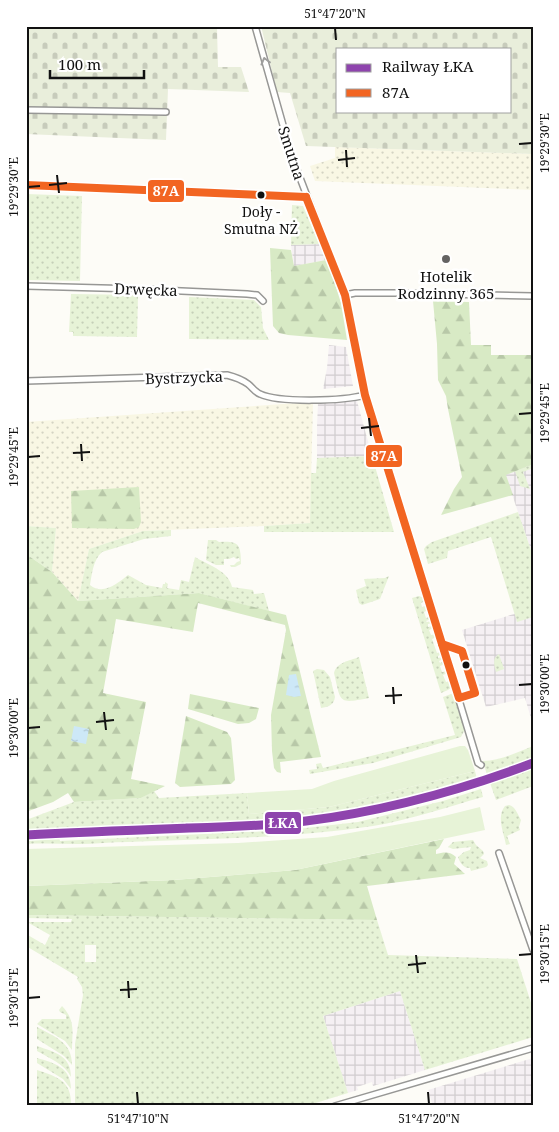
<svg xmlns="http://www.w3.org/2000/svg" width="559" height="1132" font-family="'Noto Serif',serif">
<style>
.industrial{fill:url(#industrial-grid)}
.farmland{fill:url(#farmland-dots)}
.grass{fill:url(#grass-dots);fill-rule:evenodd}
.forest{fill:url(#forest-firs)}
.cemetery{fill:url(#cemetery-stones);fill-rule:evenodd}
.garden{fill:#e7f3d7}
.water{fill:url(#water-ripples)}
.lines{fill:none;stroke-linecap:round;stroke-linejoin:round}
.street-casing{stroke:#979795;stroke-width:8}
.street{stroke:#fffffe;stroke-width:5}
.bus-1-casing{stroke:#fff;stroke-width:11}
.bus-1{stroke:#f26522;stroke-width:8}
.rail-1-casing{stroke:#fff;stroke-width:12}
.rail-1{stroke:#8e44ad;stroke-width:9}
.oneway{stroke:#a0a09f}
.ticks{fill:none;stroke:#111;stroke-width:2}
.bus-dot{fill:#111;stroke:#fff;stroke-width:2}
.poi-dot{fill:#646362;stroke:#fff;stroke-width:2}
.labels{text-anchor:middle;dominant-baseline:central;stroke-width:5;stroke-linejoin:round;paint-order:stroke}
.bus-label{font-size:14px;fill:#111;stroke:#fff}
.street-label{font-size:15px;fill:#111;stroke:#fff}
.poi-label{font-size:15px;fill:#111;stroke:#fff}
.line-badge{stroke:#fff;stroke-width:2}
.badge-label{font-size:14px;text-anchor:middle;font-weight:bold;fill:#fff}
.neatline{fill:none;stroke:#111;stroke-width:2}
.ticks-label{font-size:12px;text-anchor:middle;fill:#111}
</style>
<defs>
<pattern id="industrial-grid" width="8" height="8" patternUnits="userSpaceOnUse" patternTransform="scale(1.25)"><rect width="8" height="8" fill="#f5f0f3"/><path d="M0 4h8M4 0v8" fill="none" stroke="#d1cdcf"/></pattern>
<pattern id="farmland-dots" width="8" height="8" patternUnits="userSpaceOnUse" patternTransform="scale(1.25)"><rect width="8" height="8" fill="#f9f7e4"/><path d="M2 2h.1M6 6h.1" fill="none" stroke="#d4d3c3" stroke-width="1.8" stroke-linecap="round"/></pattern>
<pattern id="grass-dots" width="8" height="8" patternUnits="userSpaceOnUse" patternTransform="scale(1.25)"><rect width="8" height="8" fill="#e7f3d7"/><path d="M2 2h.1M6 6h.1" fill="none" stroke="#c5cfb8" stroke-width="1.8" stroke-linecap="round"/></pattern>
<pattern id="forest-firs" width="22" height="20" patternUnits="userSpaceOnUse" patternTransform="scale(1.25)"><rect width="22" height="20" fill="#d8eac5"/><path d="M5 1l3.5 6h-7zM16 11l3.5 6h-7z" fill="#b8c8a8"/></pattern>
<pattern id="cemetery-stones" width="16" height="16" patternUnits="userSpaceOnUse" patternTransform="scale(1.25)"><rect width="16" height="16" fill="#e9eedb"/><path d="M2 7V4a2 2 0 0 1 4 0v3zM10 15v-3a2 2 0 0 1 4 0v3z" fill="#c7cbbb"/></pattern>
<pattern id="water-ripples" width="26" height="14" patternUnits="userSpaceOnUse" patternTransform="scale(1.25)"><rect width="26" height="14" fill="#cde8f7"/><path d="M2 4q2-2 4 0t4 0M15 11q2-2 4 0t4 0" fill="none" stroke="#afc6d3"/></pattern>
</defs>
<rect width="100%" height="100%" fill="#fdfcf7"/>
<g class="industrial">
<polygon points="319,244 326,260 294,266 291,245"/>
<polygon points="329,345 346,347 353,386 323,389 327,368"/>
<polygon points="357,401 372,456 317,458 317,426 318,403"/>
<polygon points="533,458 533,556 503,468"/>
<polygon points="533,608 533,725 525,698 486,707 462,630"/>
<polygon points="400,991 425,1070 373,1086 372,1082 357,1087 358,1090 348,1093 323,1016"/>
<polygon points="533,1058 533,1106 433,1106 428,1090"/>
</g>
<g class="farmland">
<polygon points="335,147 533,154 533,190 315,181 310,166 335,158"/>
<polygon points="313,402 310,523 264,526 143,531 89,549 78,601 52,572 56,528 26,526 26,422"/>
</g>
<g class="grass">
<polygon points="26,194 82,196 80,281 26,280"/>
<polygon points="292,205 303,206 319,244 291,245"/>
<polygon points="71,294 138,295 137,337 73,336 73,332 69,332"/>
<polygon points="189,297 254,300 261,307 263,328 269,340 189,339"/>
<polygon points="372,456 394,532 264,532 264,526 310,523 311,473 316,473 317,458"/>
<polygon points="533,464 533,468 523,472 530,489 520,486 515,471"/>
<polygon points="518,512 533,556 533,617 517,622 491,537 448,551 447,558 428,564 424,549 426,546 432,542"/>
<polygon points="26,526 56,528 52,572 26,554"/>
<path d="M171 530V536L144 539 102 552C93 560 92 574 90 585 103 596 118 583 128 575L146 585 162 588 163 584H165V582L168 584 167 588 179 590 181 580 189 582 195 557C208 565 229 571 232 587L253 590 254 594 264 593 269 611 199 593 78 601 89 549 143 531Z"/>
<path d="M208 540H216L219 542C238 541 241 543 241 564L235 567H231L230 565H234L237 562 240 561 239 558 236 559 234 557 229 559H224V565H216L206 560Z"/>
<polygon points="389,576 380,599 362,605 359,603 356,590 366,586 364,579 385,578"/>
<polygon points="419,596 424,598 425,601 421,603 422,607 427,605 428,610 424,612 426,618 430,617 431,619 426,621 427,622 432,621 432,623 428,624 428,627 433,626 434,628 429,630 431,635 436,634 437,637 432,639 437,653 441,652 442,654 438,656 438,658 443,657 443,659 439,661 440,663 444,661 445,664 440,666 442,672 447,671 448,673 443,675 446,682 450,681 452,687 448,690 441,693 412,598"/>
<path d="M499 654 504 669 496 672C494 665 492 658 499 654Z"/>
<path d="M359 657 369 698C338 704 341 703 334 673 337 662 349 661 359 657Z"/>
<path d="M317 669 324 670 330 677 335 697C334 705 328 707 321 708L313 671Z"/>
<polygon points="451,694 454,695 465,729 461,737 373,763 310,774 309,770 317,769 316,764 321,763 323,768 455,735 443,697"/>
<path d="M533 746V759L487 775 483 761C500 761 518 752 533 746Z"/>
<polygon points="533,767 533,786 496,800 490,783"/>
<polygon points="475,771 477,779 453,787 392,802 328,814 289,819 249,822 26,830 26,820 74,802 141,798 154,791 159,798 247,793 249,814 329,807"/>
<path d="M481 789 483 797C447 807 410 820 373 826 292 838 210 839 128 842 112 842 95 844 79 844 61 844 44 843 26 844V839L59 837 60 841 289 830 358 822 443 801Z"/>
<path d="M509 805C515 806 518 815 521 820L519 827 520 830 507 836 510 844 506 845C504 833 496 817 505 806Z"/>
<path d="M473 840 476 845 483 851 484 854 480 858 487 861 488 865 486 867 471 871 470 868C463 868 460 863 458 857L464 852 470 850 471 847 453 849 448 847 453 842Z"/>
<path d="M26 915 377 920 388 955 517 959 533 1009V1037L425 1070 400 991 323 1016 348 1093 306 1106H75V1044L83 995 82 987 77 979 78 977 26 946V934L45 945 50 935 27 922H71L72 919 26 918ZM85 945H96V962H85Z"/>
<path d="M62 1006C76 1021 72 1032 72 1050L65 1041 37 1024 42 1019H66V1015L60 1012 59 1010Z"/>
<path d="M37 1027C55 1037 72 1042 72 1065L64 1056 37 1039Z"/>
<path d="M37 1046C54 1052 71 1055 71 1077 65 1064 49 1058 37 1051Z"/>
<path d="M37 1058C54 1063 71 1067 71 1089L63 1079 37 1063Z"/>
<path d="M37 1070C58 1077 72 1081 71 1106H37Z"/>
</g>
<g class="forest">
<polygon points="270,248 291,250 294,266 326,260 334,281 341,303 347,340 288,335 279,333 273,326"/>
<polygon points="433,301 469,302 471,345 491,345 491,355 533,355 533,464 506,475 513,495 441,515 454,489 462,477 448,409 446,396 438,380 437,344"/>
<polygon points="139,487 141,522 139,527 134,529 72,528 71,491"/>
<polygon points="26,554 52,572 78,601 199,593 286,615 321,757 280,762 281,773 277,772 274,768 272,751 271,715 286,630 285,625 198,603 193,632 116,619 103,693 146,702 131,779 165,786 141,798 74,802 68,793 53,802 26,812"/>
<polygon points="190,694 259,708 256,719 249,723 238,724 188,709"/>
<polygon points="186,716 227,732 231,738 235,780 231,784 180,787 175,783"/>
<path d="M444 839 439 848 436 850V854C444 852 450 851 456 857L454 864 465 874 367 886 377 920 26 915V886L174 880 295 870Z"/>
</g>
<g class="cemetery">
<polygon points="26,26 227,26 217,28 218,67 241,67 249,92 168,89 166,140 26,134"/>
<path d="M261 26H533V154L306 146 290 93 277 92ZM338 49H510V111H338Z"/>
</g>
<g class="garden">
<polygon points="460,746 465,746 468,750 475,771 329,807 249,814 247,793 312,789 334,781"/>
<polygon points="480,807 485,830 295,870 174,880 26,886 26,849 238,843 327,837 440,817"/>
</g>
<g class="water">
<polygon points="296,674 301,696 294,697 286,695 289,675"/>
<polygon points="74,726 89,729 86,744 71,741"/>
</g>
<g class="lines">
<defs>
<g id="street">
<polyline points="255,26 292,157 345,295 365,395 456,690 478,763 481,765"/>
<polyline points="26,110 166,112"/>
<polyline points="26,185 306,197"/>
<polyline points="26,286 138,289 247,294 257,295 263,301"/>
<polyline points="345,295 355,293 396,293 533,296"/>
<path d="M26 381 227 375C235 377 241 379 248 384 252 387 255 392 260 394 279 403 344 401 365 395"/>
<polyline points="499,853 533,950"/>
<polyline points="335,1106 533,1048"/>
</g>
</defs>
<use href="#street" class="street-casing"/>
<use href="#street" class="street"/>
<defs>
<g id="bus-1">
<polyline points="26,185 306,197"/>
<polyline points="306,197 345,295 365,395 442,644"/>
<polygon points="442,644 462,651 475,693 459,698"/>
</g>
</defs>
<use href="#bus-1" class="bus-1-casing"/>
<use href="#bus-1" class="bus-1"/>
<defs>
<path id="rail-1" d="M26 835C80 832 135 830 189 828 228 827 267 826 306 821 384 811 459 791 533 763"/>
</defs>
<use href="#rail-1" class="rail-1-casing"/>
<use href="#rail-1" class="rail-1"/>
</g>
<defs><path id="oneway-chevron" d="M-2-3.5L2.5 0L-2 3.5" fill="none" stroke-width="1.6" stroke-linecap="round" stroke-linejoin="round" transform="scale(1.25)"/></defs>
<use class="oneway" href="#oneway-chevron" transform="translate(265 61) rotate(-105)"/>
<path class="ticks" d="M335 28 336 40M519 144 532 143M346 150 347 167M338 160 355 158M57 175 59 193M49 185 67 183M28 187 40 186M519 414 532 413M369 418 371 436M361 428 379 426M81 444 82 461M73 453 90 452M28 457 40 456M519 685 532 684M393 687 394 704M385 696 402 695M104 712 106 730M96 722 114 720M28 728 40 727M416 955 418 973M519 955 532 954M408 965 426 963M128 981 129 998M120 990 137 989M28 998 40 997M137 1092 138 1104M428 1092 429 1104"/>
<g class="bus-dot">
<circle cx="261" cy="195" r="4.5"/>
<circle cx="466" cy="665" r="4.5"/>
</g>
<circle class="poi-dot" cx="446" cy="259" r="5"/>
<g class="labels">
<g class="bus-label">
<text x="261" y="211">Doły -<tspan x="261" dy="17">Smutna NŻ</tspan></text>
</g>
<g class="street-label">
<text transform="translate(292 153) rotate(72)">Smutna</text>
<text transform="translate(146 289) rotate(2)">Drwęcka</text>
<text transform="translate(184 377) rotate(-2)">Bystrzycka</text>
</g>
<g class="poi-label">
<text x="446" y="276">Hotelik<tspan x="446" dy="17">Rodzinny 365</tspan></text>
</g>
</g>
<g class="line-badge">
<rect x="147" y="179" width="38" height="24" rx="5" fill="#f26522"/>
<rect x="365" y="444" width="38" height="24" rx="5" fill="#f26522"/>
<rect x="264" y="811" width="38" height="24" rx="5" fill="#8e44ad"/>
</g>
<g class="badge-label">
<text x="166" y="196">87A</text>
<text x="384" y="461">87A</text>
<text x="283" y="828">ŁKA</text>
</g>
<rect width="559" height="1132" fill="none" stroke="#ffffff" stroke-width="55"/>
<rect x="336" y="48" width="175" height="65" fill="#ffffff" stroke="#a0a0a0"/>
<rect x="346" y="64" width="25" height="8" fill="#8e44ad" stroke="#a0a0a0"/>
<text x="382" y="72" font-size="15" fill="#111111">Railway ŁKA</text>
<rect x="346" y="89" width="25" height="8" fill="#f26522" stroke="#a0a0a0"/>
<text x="382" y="98" font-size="15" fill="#111111">87A</text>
<path d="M50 70v8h94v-8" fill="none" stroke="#111111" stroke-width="2.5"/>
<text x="58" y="70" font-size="15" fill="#111111" stroke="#ffffff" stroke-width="4" paint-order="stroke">100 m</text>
<rect x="28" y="28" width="504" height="1076" class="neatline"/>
<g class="ticks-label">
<text x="335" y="18">51°47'20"N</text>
<text transform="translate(545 143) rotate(-90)" y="4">19°29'30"E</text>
<text transform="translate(14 187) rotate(-90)" y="4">19°29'30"E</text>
<text transform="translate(545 413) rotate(-90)" y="4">19°29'45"E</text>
<text transform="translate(14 457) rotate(-90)" y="4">19°29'45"E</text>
<text transform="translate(545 684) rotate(-90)" y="4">19°30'00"E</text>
<text transform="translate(14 728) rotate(-90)" y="4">19°30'00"E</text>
<text transform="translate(545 954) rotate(-90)" y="4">19°30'15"E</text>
<text transform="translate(14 998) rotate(-90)" y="4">19°30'15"E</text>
<text x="138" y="1123">51°47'10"N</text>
<text x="429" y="1123">51°47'20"N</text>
</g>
</svg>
